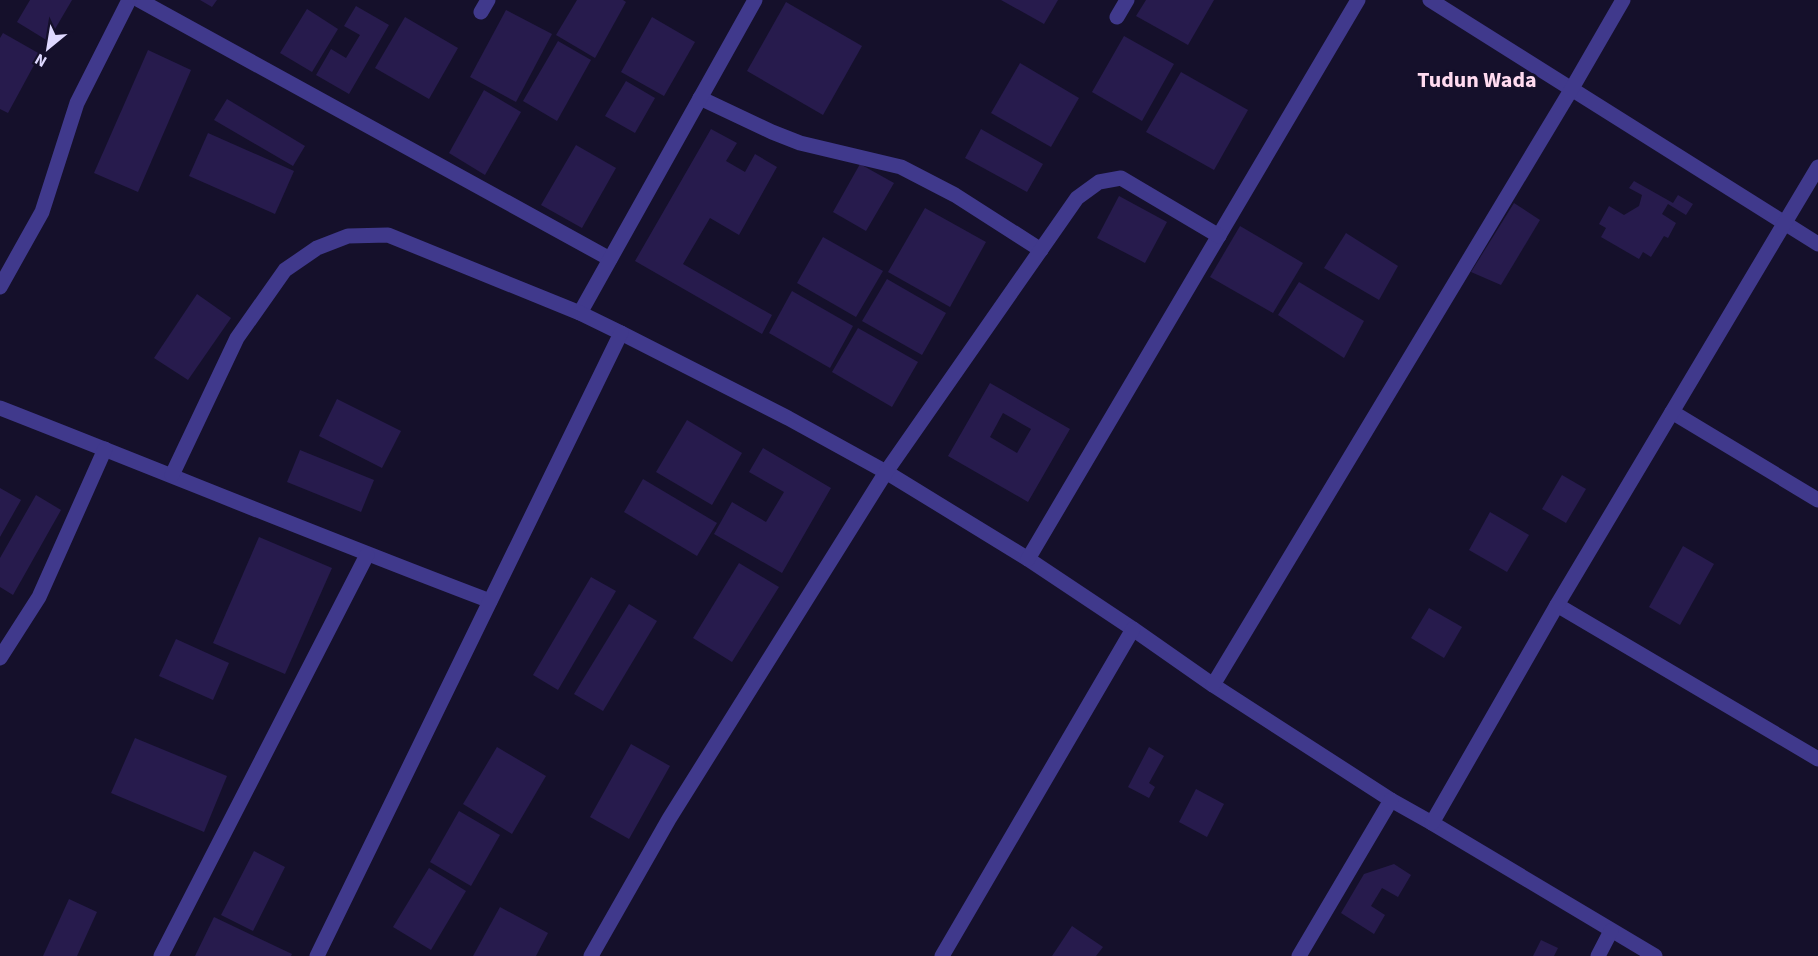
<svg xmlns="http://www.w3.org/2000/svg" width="1818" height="956" font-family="'Source Sans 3',sans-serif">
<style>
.building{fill:#271b4d;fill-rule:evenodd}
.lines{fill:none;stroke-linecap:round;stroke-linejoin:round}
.service{stroke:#40398c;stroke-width:15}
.minor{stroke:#40398c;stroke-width:15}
.labels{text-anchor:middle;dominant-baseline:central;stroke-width:6;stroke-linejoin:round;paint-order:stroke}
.district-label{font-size:22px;font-weight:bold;fill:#ffdbf0;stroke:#15102b}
</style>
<rect width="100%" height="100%" fill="#15102b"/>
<g class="building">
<polygon points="30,0 72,0 48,41 17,22"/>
<polygon points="200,0 217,0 212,7"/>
<polygon points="577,0 623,0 626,2 595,58 556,35"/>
<polygon points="1001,0 1058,0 1044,24"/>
<polygon points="1146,0 1214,0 1188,45 1136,16"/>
<polygon points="786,2 862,46 823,115 747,71"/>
<polygon points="356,6 389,25 349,94 316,75 331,49 346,58 360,35 344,26"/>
<polygon points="307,9 338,29 312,72 280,53"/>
<polygon points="506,10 552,34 516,102 470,77"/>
<polygon points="405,17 458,48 429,99 375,68"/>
<polygon points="652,17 695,42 664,96 621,72"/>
<polygon points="3,33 40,54 8,113 0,109 0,38"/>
<polygon points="1124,36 1174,64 1142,121 1092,92"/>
<polygon points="558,41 591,60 557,121 523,101"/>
<polygon points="148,50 191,70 138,192 94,173"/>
<polygon points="1020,63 1079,98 1051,147 991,113"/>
<polygon points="1181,72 1248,110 1214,170 1146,132"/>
<polygon points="626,81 655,98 635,133 605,116"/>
<polygon points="484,90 521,112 485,175 449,153"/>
<polygon points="227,99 305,146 293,166 214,120"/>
<polygon points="711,129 737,143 726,161 745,172 755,154 777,167 739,235 710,218 683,264 772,315 762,334 635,261"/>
<polygon points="981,129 1043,164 1027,192 965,158"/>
<polygon points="208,133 294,171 275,214 189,176"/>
<polygon points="576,145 616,168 582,228 541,205"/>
<polygon points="860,164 894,183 866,231 833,212"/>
<polygon points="1634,181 1673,203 1678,195 1693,204 1686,215 1668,204 1662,214 1676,223 1668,238 1664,236 1651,257 1643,252 1639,259 1601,237 1606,228 1599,224 1609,206 1624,215 1639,206 1642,195 1629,188"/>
<polygon points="1119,196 1167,222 1145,263 1097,238"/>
<polygon points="1514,203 1540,220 1501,285 1471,272"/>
<polygon points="925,208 986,242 950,307 888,272"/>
<polygon points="1240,226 1303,263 1273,313 1210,277"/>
<polygon points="1346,233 1398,266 1379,300 1324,268"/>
<polygon points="823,237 883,271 856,317 797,283"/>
<polygon points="887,279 946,313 922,355 862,321"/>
<polygon points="1299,282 1364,321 1344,358 1278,315"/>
<polygon points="792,291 853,326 830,368 769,333"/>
<polygon points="197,294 231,318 188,380 154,358"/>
<polygon points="858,328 918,362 892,407 832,372"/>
<path d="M990 383 1070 429 1028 502 948 456ZM1003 413 1031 429 1017 453 990 437Z"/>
<polygon points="337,399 401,431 382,468 319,436"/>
<polygon points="687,420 742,453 712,505 656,472"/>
<polygon points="763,448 831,488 782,573 714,534 732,502 766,522 784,492 749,472"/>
<polygon points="300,450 374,480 361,512 287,482"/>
<polygon points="1562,475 1586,489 1566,523 1542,509"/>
<polygon points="643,479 717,523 697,556 624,512"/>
<polygon points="0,488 21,500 0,537"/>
<polygon points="36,495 61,510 13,595 0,587 0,558"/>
<polygon points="1490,512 1529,535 1507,572 1469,550"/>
<polygon points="259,537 332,568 285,674 213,643"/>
<polygon points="1683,546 1714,564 1680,625 1649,607"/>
<polygon points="739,563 779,587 732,662 693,638"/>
<polygon points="591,577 616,591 558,690 533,675"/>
<polygon points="629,604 657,621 603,711 574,694"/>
<polygon points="1429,608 1462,627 1444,658 1411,638"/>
<polygon points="176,639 229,663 213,700 159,676"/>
<polygon points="135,738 227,776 204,832 111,793"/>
<polygon points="631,744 670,766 629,839 590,817"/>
<polygon points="497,747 546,776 512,834 463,804"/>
<polygon points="1149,747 1164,756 1149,783 1155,787 1149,798 1128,787"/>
<polygon points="1196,789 1224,804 1207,837 1179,822"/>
<polygon points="459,811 500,835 471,886 430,862"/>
<polygon points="254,851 285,867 253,931 221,915"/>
<polygon points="1394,864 1411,875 1398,897 1382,888 1371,906 1385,915 1374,934 1341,913 1364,874"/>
<polygon points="429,868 466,891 431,950 393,927"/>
<polygon points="69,899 97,912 77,956 43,956"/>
<polygon points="500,907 548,933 536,956 473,956"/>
<polygon points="214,917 292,954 291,956 195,956"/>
<polygon points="1072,926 1103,947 1096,956 1052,956"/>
<polygon points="1541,940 1558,948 1554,956 1533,956"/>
</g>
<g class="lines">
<polyline class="service" points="1117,17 1127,0"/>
<g class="minor">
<polyline points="139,0 610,259"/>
<polyline points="1430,0 1818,244"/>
<polyline points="481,12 488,0"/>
<polyline points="700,98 772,132 800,143 901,167 955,195 1041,250"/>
<polyline points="0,287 42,212 77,103 129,0"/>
<polyline points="580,313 755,0"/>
<path d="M0 408C164 472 326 539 490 601"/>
<polyline points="1672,412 1818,500"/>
<polyline points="172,475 237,338 285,270 317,248 348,236 388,235 580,313 621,333 788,418 886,472 1028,559 1133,629 1213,685 1391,800 1432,823 1655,956"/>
<polyline points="1028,559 1358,0"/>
<polyline points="1557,605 1818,759"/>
<polyline points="0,658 39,597 105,449"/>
<polyline points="1213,685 1571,90 1623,0"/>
<polyline points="1432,823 1557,605 1818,167"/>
<polyline points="161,956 367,555"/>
<polyline points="317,956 621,333"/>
<polyline points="591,956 669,819 886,472 1077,198 1099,182 1121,178 1219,236"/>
<polyline points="942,956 1133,629"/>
<polyline points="1299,956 1391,800"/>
<polyline points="1598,956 1611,931"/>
</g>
</g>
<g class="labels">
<g class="district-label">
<text x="1477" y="80">Tudun Wada</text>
</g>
</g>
<g transform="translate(48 48) rotate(210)" stroke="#15102b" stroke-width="4.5" paint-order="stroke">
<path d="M0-4.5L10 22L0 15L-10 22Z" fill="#dfd9ff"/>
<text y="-9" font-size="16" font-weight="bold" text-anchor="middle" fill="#dfd9ff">N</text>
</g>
</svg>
